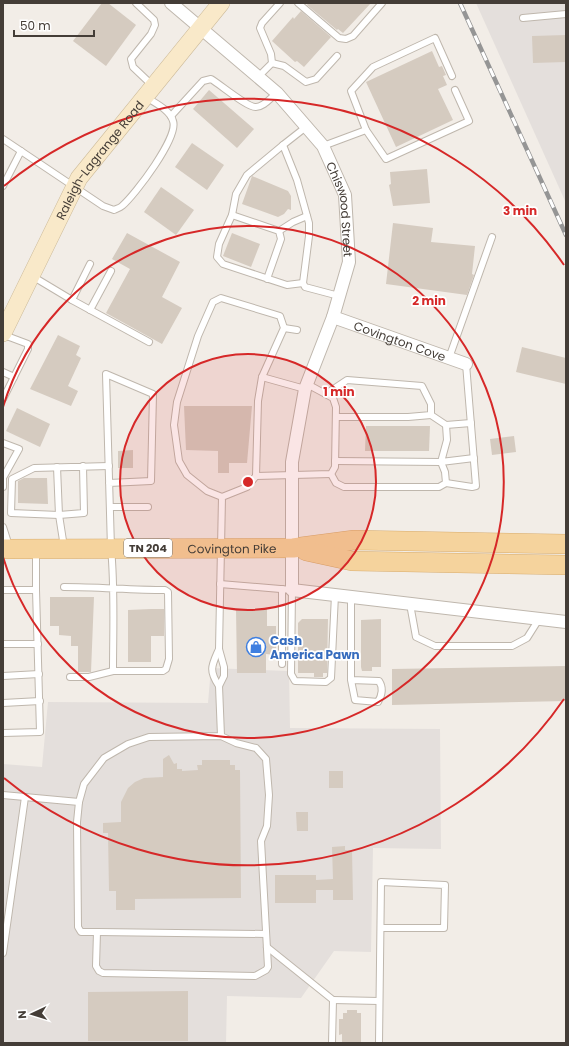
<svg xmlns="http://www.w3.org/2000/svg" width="569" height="1046" font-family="Poppins,sans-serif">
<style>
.industrial{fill:#e4dfdc}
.building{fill:#d5cbc0}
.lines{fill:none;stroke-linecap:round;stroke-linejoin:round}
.lane-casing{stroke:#bfb7ad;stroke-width:8}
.street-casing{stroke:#bfb7ad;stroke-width:14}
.secondary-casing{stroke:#cdbb9a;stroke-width:18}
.primary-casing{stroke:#d8ad6f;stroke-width:20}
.lane{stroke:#fff;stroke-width:6}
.street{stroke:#fff;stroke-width:12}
.secondary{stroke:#f9e9c9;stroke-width:17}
.primary{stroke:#f5d39d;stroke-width:19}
.rail-casing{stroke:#959595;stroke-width:4.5}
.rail{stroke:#fff;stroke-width:3;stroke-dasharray:9;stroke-linecap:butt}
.ring{fill:none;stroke:#d62828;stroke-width:2}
.labels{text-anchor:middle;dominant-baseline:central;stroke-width:3.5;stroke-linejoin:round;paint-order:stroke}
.shield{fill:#fff;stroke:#7c7773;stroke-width:1}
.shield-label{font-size:11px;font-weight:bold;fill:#443d37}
.street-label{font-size:12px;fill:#443d37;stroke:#fff}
.shop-label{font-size:12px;font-weight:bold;fill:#366cbe;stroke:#fff;text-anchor:start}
.centre{fill:#d62828;stroke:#fff;stroke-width:2}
.ring-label{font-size:12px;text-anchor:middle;font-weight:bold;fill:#d62828;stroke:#fff;stroke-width:3.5;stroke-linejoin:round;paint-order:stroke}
</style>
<rect width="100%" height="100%" fill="#f2ede7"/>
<g class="industrial">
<polygon points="476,3 566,3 566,203"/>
<polygon points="211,668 289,671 290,728 440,729 441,849 373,848 371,952 334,951 301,998 227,996 226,1043 3,1043 3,764 42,767 48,702 208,703"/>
</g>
<g class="building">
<polygon points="102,3 108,3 136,25 106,66 73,41"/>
<polygon points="308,3 371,3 343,33 338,29 337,30 307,5"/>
<polygon points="301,11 331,37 304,67 297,61 295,62 272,41 293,17 294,19"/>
<polygon points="566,35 566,62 533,63 532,36"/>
<polygon points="432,51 439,67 442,66 446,75 443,76 447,85 438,89 453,120 396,147 366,82"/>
<polygon points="209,90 254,129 237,148 193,109"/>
<polygon points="192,143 224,165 207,190 175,167"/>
<polygon points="427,169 430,203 393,206 389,185 391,184 390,172"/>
<polygon points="252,176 288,191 291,196 291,210 288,209 284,214 278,217 242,204"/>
<polygon points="161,187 194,210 176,235 144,212"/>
<polygon points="393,223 433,228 431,242 475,246 472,274 474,275 467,295 386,284"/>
<polygon points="127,233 180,262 162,297 182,308 162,344 106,313 130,269 112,259"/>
<polygon points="232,233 260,244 251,267 223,256"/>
<polygon points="58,335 80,346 76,355 81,358 68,386 78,391 71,406 30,389"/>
<polygon points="522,347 566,358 566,384 516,372"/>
<polygon points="184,406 252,406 247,463 229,463 229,473 218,473 218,451 186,450"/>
<polygon points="17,408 50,424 40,447 6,431"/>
<polygon points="366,426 430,426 429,451 365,451"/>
<polygon points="514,436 516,452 492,455 490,439"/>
<polygon points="133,450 133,468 118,468 118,451"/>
<polygon points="24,478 47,478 48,504 18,503 18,481"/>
<polygon points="50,597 94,597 91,672 78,672 78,646 71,646 71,636 59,635 59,626 50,626"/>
<polygon points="151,609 164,609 164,636 151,636 151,662 128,662 128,610"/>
<polygon points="236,609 267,609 267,626 276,626 276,655 266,654 266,673 237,673"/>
<polygon points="302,619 328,619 327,673 323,673 323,677 314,677 314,673 298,673 298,623"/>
<polygon points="381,619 381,667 372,667 372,671 362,671 361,667 361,620"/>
<polygon points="566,666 566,701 392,705 392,669"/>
<polygon points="169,755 174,764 177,763 177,769 182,769 182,771 198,770 197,765 202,765 202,760 230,760 230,765 235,765 235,770 240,770 241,898 135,899 135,910 116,910 116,891 109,891 108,833 103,833 103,823 121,822 121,802 128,788 135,782 144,778 163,777 163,759"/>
<rect x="329" y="771" width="14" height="17"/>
<polygon points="296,812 308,812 308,831 297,831"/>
<polygon points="345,846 345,850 352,850 353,900 333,900 333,890 316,890 316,903 275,903 275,875 316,875 316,880 333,879 332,847"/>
<polygon points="188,991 188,1041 88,1041 88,992"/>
<polygon points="347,1010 357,1010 357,1013 361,1013 361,1043 342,1043 342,1034 339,1035 339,1019 343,1019 343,1013 347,1013"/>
</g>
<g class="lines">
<defs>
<g id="lane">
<polyline points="136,3 154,20 155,25 151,34 131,59 133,67 153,86"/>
<polyline points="298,3 339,38 346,39 353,36 382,3"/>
<polyline points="523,18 566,14"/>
<polyline points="272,63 284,66 306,82 316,79 337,56"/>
<polyline points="258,77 272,63 271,54 260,28 262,23 280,3"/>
<path d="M171 116 203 81 211 79C221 85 248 108 256 107 264 107 271 97 277 93"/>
<polyline points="306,127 283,145 297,180 309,223 309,236 303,283 305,287 339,296"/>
<polyline points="366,130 351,91 373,67 435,38 452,76"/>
<path d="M3 139 103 206 114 210C116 209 120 208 122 206 135 195 179 137 173 121 170 110 155 103 146 97"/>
<polyline points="323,146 366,130 386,159 469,121 455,90"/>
<polyline points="3,186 21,151"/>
<polyline points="232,215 236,194 247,175 283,145"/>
<polyline points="279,231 293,222 307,216"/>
<polyline points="32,276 72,300 90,264"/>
<polyline points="267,279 281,239 279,231 232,215 219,244 217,257 223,264 287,285 303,283"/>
<polyline points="72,300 149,342"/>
<polyline points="90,310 111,271"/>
<polyline points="284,328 297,330"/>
<polyline points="449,358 492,237"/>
<polyline points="3,372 14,377"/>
<polyline points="262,377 305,389"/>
<polyline points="326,394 347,380 422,386 431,404 431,415 408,417 336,417"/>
<polyline points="3,399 28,349 28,344 4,335"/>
<polyline points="431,415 446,425 447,440 441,462 474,458"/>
<polyline points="446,425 471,423"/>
<polyline points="3,443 19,449 4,476"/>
<polyline points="83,466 84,513 59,515 11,513 12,479 34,468 109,466"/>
<polyline points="57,467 59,515 64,547"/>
<polyline points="331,474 336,483 344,487 439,487 446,483 445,472 441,462 335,461"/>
<polyline points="3,475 3,487"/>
<polyline points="256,476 331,474 335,467 336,407 333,398 307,384"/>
<polyline points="446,483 472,487 476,486 466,364"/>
<polyline points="110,507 148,507"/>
<polyline points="3,527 9,546"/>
<polyline points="220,584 292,590 291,674 295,681 326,682 331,678 335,595"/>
<path d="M64 587C98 587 131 590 165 590L168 592 169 659 166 669 163 671H113C113 631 115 589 111 548L106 374 153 394 151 481 109 483"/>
<polyline points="282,589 282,664"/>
<polyline points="3,590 36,590 36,550"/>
<polyline points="410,604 416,637 435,646 512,646 527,638 539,619"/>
<polyline points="3,644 38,644"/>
<polyline points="3,676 39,674"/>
<polyline points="70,677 89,677 113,671"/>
<path d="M351 680 379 681C383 687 382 695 378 702L355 700 351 680V597"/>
<path d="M219 686C208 670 212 665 219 649"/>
<polyline points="3,703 40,701"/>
<polyline points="3,733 40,732 36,590"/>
<polyline points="221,736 149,737 128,744 104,758 84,784 79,802 77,822 78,927 81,932 97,932 96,966 99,971 103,973 255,976 266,970 268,967 261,841 267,826 269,795 266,759 256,748 236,743 221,736 219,686 224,676 224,667 219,649 222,497 247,487 256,476 258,401 262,377 284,328 280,316 221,298 213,302 198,336 177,402 174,425 179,461 187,475 207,491 222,497"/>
<polyline points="3,795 79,802"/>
<polyline points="97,932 266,934"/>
<polyline points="267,947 333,1000 332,1043"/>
<polyline points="3,953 25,797"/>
<polyline points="333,1000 379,1001"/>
<polyline points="379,1043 381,882 445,885 444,928 381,928"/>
</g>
<g id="street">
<path id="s1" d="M171 3 277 93 323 146 345 195 349 262 333 317 305 389 292 462V590L566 622"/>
<path id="s2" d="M333 317 466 364"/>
</g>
<g id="secondary">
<path id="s3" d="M3 333 79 178 221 3"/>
</g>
<g id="primary">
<path id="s4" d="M3 549 293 548 354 540 566 544"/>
<polyline points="306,551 352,561 566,565"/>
</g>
</defs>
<use href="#lane" class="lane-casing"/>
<use href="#street" class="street-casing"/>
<use href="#secondary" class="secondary-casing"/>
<use href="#primary" class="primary-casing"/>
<use href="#lane" class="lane"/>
<use href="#street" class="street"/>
<use href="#secondary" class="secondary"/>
<use href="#primary" class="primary"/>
<defs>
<polyline id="rail" points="460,3 566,235"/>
</defs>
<use href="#rail" class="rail-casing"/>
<use href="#rail" class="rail"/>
</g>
<circle cx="248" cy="482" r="128" fill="#d62828" fill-opacity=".12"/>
<g class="ring">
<circle cx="248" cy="482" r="128"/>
<path d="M3 407A256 256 0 1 1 3 557"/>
<path d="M564 699A384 384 0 0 1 4 778M4 186A384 384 0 0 1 564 265"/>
</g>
<defs>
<symbol id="shop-ring" viewBox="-11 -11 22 22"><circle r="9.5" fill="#fff" stroke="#3f7fe0" stroke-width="1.5"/><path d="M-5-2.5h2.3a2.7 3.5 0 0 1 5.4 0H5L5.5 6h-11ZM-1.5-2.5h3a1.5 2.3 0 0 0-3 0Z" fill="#3f7fe0"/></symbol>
</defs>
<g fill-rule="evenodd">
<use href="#shop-ring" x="245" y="636" width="22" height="22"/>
</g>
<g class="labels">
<rect class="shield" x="124" y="539" width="48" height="18" rx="3"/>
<g class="shield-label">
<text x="148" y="548">TN 204</text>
</g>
<g class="street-label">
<text stroke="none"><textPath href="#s3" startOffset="199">Raleigh-Lagrange Road</textPath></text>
<text stroke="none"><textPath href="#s1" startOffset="276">Chiswood Street</textPath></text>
<text stroke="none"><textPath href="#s2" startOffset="71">Covington Cove</textPath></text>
<text stroke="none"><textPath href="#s4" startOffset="229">Covington Pike</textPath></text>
</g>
<g class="shop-label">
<text x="270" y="640">Cash<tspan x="270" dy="14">America Pawn</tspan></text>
</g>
</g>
<circle cx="248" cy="482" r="6" class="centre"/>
<g class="ring-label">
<text x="520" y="215">3 min</text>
<text x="429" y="305">2 min</text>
<text x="339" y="396">1 min</text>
</g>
<rect width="569" height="1046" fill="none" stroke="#443d37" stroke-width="8"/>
<g transform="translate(32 1014) rotate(266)" stroke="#ffffff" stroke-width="3" paint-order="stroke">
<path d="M0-3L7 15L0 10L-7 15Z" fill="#443d37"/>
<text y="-6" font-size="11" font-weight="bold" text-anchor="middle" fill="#443d37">N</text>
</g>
<path d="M14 30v6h80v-6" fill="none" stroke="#443d37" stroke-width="2"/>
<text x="20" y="30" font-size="12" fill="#443d37" stroke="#ffffff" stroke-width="3" paint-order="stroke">50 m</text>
</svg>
